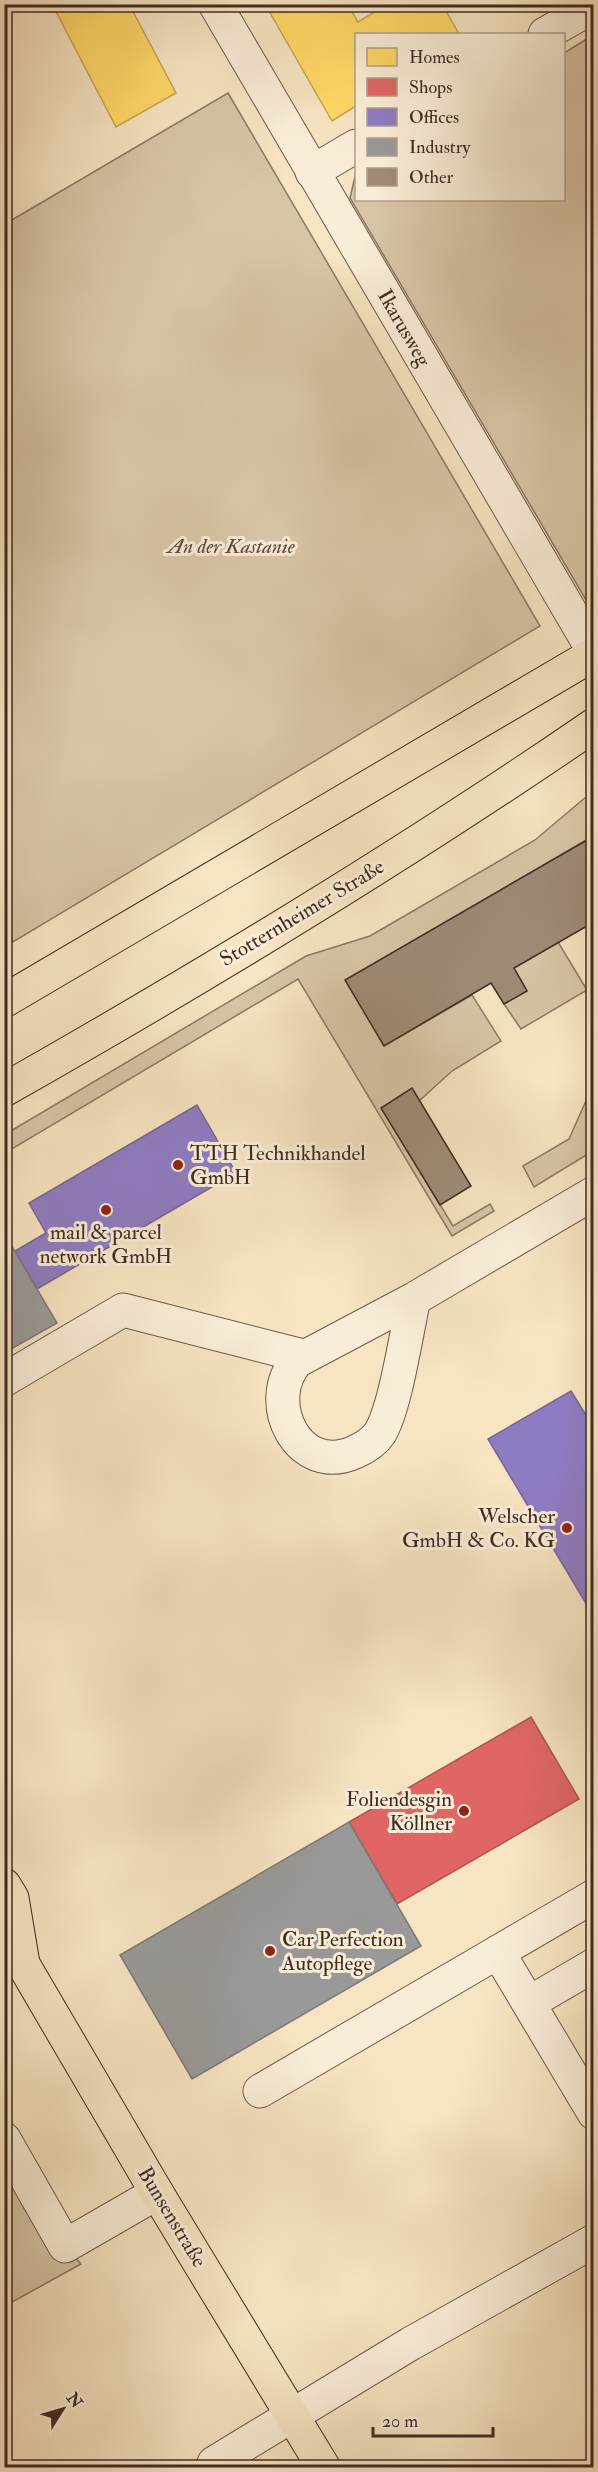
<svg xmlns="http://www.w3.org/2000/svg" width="598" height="2472" font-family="'IM FELL Double Pica',serif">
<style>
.green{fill:#d8c5a7;stroke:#8c7865;stroke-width:1.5}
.homes{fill:#ffd966;stroke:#c6a552;stroke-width:1.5}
.shops{fill:#e06666;stroke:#b05452;stroke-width:1.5}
.offices{fill:#8e7cc3;stroke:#776493;stroke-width:1.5}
.industry{fill:#999;stroke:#7e7876;stroke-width:1.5}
.building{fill:#9f8b76;stroke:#402b23;stroke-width:1.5}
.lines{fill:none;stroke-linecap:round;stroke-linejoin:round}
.minor-casing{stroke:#6e594b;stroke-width:35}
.major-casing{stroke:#402b23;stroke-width:35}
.minor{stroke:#faedd7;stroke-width:33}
.major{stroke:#f7e4c2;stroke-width:33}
.poi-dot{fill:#8f2418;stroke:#faedd7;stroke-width:2}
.labels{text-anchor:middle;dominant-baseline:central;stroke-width:6;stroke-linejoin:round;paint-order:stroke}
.street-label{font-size:21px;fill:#402b23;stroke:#faedd7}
.park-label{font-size:21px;font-style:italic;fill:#5e4a3d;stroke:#faedd7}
.poi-label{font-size:21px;fill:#402b23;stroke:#faedd7;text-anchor:start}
</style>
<rect width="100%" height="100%" fill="#f7e4c2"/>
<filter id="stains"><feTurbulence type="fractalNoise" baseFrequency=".00333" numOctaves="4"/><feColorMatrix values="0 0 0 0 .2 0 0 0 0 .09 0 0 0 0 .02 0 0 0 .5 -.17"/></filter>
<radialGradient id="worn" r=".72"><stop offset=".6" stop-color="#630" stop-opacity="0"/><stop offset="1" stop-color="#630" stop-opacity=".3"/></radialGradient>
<g class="green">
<polygon points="593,35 593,612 350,198 356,172 356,200 564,200 564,53"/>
<polygon points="228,93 540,626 13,942 7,925 4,926 5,224"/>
<polygon points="593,791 593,836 346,980 384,1046 472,995 501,1041 452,1071 419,1101 412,1089 381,1108 453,1226 490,1204 494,1211 452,1236 298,979 5,1153 4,1135 306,956 370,936 535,840"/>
<polygon points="558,942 587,990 521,1029 504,1004 527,991 514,968"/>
<polygon points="593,1092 593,1151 534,1187 523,1166 569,1139 589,1094"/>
<polygon points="4,2139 65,2246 81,2264 5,2306"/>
</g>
<g class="homes">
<polygon points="52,4 129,4 176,93 116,127"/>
<polygon points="265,4 347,4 358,22 388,4 442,4 459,34 356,34 356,106 332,121"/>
</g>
<polygon class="shops" points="531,1717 579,1799 397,1904 349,1822"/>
<g class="offices">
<polygon points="197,1105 236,1173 37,1289 15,1251 46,1233 29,1203"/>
<polygon points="571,1391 594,1428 594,1617 488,1439"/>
</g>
<g class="industry">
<polygon points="4,1233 57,1323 4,1353"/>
<polygon points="349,1822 421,1946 192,2079 120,1955"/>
</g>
<g class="building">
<polygon points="594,836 594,922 514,968 527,991 504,1004 491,983 384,1046 345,980"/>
<polygon points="412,1088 471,1186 440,1205 381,1108"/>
</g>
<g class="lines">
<defs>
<g id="minor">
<polyline points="215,4 594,652"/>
<polyline points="545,34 594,6"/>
<polyline points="312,172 356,146"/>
<path d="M414 1299C406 1333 396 1406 380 1433 374 1442 364 1448 355 1452 298 1478 261 1401 297 1361L414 1299 594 1193"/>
<polyline points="4,1380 123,1310 303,1356"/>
<polyline points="498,1952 594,1896"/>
<polyline points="529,2003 594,1965"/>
<polyline points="260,2091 498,1952 594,2113"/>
<polyline points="4,2139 65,2246 157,2193"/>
<polyline points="214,2463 410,2344 594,2241"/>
</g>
<g id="major">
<polyline points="4,1001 594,654"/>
<path d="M4 1090C205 976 403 856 594 725"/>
<polyline points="4,1885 12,1898 23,1964"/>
<polyline points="4,1942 23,1964 157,2193 324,2468"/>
</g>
</defs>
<use href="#minor" class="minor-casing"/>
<use href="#major" class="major-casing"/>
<use href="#minor" class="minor"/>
<use href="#major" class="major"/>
</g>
<g class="poi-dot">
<circle cx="178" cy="1165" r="6"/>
<circle cx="106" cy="1210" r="6"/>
<circle cx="567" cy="1528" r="6"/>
<circle cx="464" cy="1811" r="6"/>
<circle cx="270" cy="1951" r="6"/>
</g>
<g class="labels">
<g class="street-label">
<text transform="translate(404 328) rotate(60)">Ikarusweg</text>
<text transform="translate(302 913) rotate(-31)">Stotternheimer Straße</text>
<text transform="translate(172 2217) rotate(59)">Bunsenstraße</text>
</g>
<g class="park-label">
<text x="231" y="546">An der Kastanie</text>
</g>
<g class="poi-label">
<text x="190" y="1153">TTH Technikhandel<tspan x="190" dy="24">GmbH</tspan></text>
<text x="106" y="1232" text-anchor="middle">mail &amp; parcel<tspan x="106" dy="24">network GmbH</tspan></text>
<text x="555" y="1516" text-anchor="end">Welscher<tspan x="555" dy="24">GmbH &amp; Co. KG</tspan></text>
<text x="452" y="1799" text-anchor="end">Foliendesgin<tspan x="452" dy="24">Köllner</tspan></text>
<text x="282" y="1939">Car Perfection<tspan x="282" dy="24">Autopflege</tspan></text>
</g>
</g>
<rect width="598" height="2472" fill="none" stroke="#f7e4c2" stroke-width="24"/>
<rect x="6" y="6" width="586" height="2460" fill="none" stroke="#402b23" stroke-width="3"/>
<rect x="12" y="12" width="574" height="2448" fill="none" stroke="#402b23" stroke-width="1.5"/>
<rect x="355" y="33" width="210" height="168" fill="#faedd7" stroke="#b09f8f" stroke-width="1.5"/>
<rect x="367" y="48" width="30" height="18" fill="#ffd966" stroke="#b09f8f" stroke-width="1.5"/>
<text x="409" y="63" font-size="18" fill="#402b23">Homes</text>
<rect x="367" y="78" width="30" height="18" fill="#e06666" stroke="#b09f8f" stroke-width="1.5"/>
<text x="409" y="93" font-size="18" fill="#402b23">Shops</text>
<rect x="367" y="108" width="30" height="18" fill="#8e7cc3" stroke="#b09f8f" stroke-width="1.5"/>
<text x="409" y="123" font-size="18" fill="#402b23">Offices</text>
<rect x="367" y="138" width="30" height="18" fill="#999999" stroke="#b09f8f" stroke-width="1.5"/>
<text x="409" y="153" font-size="18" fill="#402b23">Industry</text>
<rect x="367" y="168" width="30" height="18" fill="#9f8b76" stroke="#b09f8f" stroke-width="1.5"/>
<text x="409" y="183" font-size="18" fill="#402b23">Other</text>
<g transform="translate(63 2409) rotate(53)" stroke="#faedd7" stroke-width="4.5" paint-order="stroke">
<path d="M0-4.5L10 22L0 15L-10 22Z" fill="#402b23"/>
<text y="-9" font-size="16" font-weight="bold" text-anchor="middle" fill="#402b23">N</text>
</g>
<path d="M373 2427v9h120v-9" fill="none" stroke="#402b23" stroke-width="3"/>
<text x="382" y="2427" font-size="18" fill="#402b23" stroke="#faedd7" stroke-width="4.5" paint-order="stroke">20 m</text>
<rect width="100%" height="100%" filter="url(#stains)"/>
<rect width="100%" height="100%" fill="url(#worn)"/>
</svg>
